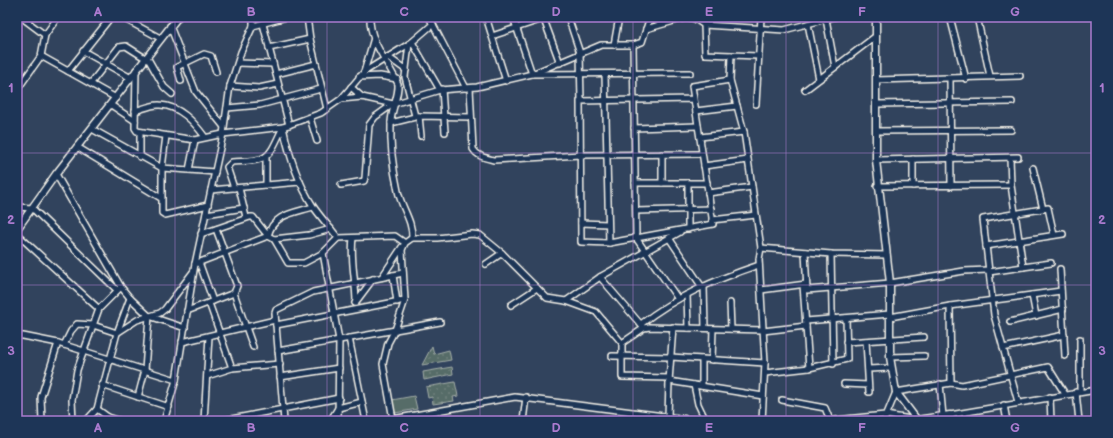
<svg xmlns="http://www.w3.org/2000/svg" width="1113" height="438" font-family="'Balsamiq Sans',sans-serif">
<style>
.garden{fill:url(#garden-dots);stroke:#a5aea8}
.pitch{fill:#566c67;stroke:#a5aea8}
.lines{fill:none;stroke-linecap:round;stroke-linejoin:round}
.minor-casing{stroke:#f4f1e8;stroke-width:8}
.tertiary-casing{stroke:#f4f1e8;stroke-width:9}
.minor{stroke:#1d3557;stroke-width:5}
.tertiary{stroke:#1d3557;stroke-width:6}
.grid{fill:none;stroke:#ab7bcf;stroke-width:1;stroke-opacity:0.55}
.neatline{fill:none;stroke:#ab7bcf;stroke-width:1.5}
.grid-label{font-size:13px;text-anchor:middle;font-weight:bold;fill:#ab7bcf}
</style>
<defs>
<pattern id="garden-dots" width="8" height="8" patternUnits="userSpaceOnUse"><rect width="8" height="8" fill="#566c67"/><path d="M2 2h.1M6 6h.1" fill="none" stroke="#6f817d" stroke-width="1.8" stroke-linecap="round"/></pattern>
</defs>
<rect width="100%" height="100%" fill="#31435d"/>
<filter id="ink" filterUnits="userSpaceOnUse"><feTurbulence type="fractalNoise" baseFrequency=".025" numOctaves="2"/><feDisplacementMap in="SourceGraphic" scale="8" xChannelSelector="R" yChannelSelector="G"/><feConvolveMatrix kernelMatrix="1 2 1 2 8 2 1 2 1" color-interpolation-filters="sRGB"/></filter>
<g filter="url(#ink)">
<g class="garden">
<polygon points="432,346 434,354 449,350 451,360 422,365"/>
<polygon points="452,367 453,374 424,380 423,372"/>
<polygon points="455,382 458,396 453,397 454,401 433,404 432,397 428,398 426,387"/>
</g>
<polygon class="pitch" points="414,396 417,409 395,413 392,400"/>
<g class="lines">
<defs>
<g id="minor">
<polyline points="21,17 45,35"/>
<polyline points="121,17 160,38"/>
<polyline points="307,17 310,39 327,109"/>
<path d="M370 17C369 42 389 63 398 84 399 96 391 110 391 123 390 146 393 169 398 191 401 207 413 221 412 238"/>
<polyline points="429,17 466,88"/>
<polyline points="486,17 506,81"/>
<polyline points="513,17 532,74 690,73"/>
<polyline points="543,17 560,63"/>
<polyline points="568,17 580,53 581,101"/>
<polyline points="706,17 704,25 705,54 758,56"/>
<polyline points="950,17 966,79"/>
<polyline points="977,17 990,76"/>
<polyline points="826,19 835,67"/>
<polyline points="263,24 289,125"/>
<polyline points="808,24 819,79"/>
<polyline points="170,26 196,92 224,127"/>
<polyline points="253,26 287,17"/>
<polyline points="646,29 688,17 695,19 704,25 784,30 834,17"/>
<polyline points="492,36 543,19"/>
<polyline points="412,42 440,90"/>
<polyline points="409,44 405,77 415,116"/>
<polyline points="614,45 619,17"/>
<polyline points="633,45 636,238 678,299"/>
<polyline points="269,48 310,39"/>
<polyline points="83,51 131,78"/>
<polyline points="731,55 730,80 744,132 761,248 759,259 765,363 762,421"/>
<polyline points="41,56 116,98"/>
<polyline points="147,57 164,87 172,94"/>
<polyline points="388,57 406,70"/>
<polyline points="238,63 273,64"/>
<path d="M136 70 135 128 137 131 195 140 223 134 283 127C289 155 298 183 313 206 320 217 330 227 338 238L395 236 405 243"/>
<polyline points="68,71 111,17"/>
<polyline points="364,72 374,38"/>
<polyline points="276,74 316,64"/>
<polyline points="605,74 609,243"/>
<polyline points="359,77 380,76 397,79"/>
<polyline points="950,79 951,186"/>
<polyline points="876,80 1020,76"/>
<polyline points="181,81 177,67 204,54 211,56 216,72"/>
<polyline points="91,83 119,47 126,46 145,58"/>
<polyline points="230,86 259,88 278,84"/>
<polyline points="351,87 362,97"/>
<path d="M470 88 473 149C478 157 486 158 494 160L580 155 702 154"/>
<polyline points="442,89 445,132"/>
<polyline points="17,90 41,56 45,35 58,17"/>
<polyline points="805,90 876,36"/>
<polyline points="341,99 364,72 412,42 433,24"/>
<polyline points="694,99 580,101 581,242 609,243 713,224 692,86 730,80"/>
<polyline points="756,104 761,17"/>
<polyline points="876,104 1012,102"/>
<polyline points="111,105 135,121"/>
<polyline points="227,108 260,105 321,89"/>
<path d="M135 111C143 109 152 104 160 105 180 106 194 122 205 137"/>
<polyline points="696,111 737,106"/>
<polyline points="419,116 421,136"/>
<polyline points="310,118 317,141"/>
<polyline points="391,123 419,116 471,117"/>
<polyline points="634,128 698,126"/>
<polyline points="92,129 162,168 162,213 165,215 208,205"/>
<polyline points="876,131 1011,130"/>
<polyline points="140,132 140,157"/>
<polyline points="166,136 162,168 215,172"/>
<polyline points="700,137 744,132"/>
<polyline points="77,147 161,198"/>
<polyline points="662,154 662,183"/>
<polyline points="1010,158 1011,185 1023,267"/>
<polyline points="913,159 913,186"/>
<polyline points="876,160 1018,157"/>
<polyline points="704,166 748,160"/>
<polyline points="1033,168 1043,209"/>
<polyline points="189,170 195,140"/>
<polyline points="56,174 121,287 130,298 149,316 185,328"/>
<polyline points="635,183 707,183"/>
<polyline points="688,183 688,229"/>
<polyline points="266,185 266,158"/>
<polyline points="341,185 364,181 365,178 369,125 375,117 393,104"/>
<polyline points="877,186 1011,185"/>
<path d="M234 188 227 167 232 162C270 160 267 161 283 127L321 113 341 99 362 97 393 104 440 90 477 87 532 74 601 45H633L642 42 650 17"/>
<polyline points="239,188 246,217"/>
<polyline points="211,190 300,182"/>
<polyline points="708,193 752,187"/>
<polyline points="17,207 32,208 117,290"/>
<polyline points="636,211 711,209"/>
<polyline points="206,214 244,208"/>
<polyline points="712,220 756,215"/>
<polyline points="581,223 608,224"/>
<polyline points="17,234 99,309"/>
<polyline points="201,234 250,217 253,217 268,236"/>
<path d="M268 236C273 214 294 213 313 207"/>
<path d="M353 238C350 259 356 281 356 303"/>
<polyline points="669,238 702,287"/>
<polyline points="274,239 309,235 331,229"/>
<polyline points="986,246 1063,234"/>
<polyline points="761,248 831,254 887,255"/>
<polyline points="805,252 807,290 890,283 964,271 988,270"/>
<polyline points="323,253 338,238"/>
<polyline points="831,254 833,364"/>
<polyline points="199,262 213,301"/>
<polyline points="195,264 268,236 274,239 288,263 304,263 323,253 339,340 338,421"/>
<polyline points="486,264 502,253"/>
<polyline points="1060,269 1065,356"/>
<polyline points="989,272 1051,263"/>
<polyline points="393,275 397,302"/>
<polyline points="382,277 402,247"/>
<polyline points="600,277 642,326"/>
<polyline points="803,285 809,368"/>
<polyline points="704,286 705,328"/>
<polyline points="761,290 806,284"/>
<polyline points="234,293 253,347"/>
<polyline points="687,295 688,328"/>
<polyline points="1032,295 1036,316"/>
<polyline points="566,301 600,277 680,232"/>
<polyline points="209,303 232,368"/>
<polyline points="355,303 373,279"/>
<polyline points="730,303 731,329"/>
<polyline points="511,305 537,288"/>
<polyline points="950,306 951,383"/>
<polyline points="187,311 234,293 237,286 216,229"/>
<polyline points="806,321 890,314 890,317 950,306 1061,291"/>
<polyline points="1010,322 1063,309"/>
<path d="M641 324C676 296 717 279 759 265"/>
<polyline points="276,325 405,300"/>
<polyline points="763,331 806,326"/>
<polyline points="17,336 23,336 58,343 176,380"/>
<polyline points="349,338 366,421"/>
<polyline points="1080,339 1080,392"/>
<polyline points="866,341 869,392"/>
<polyline points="182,342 275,320"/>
<polyline points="846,342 924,337"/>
<polyline points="622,343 644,328 649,327 763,330"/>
<polyline points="64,345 71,331 77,324 93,325 117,333 137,320 160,313 165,309 193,272"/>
<polyline points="1003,348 1064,335"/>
<polyline points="278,351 440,322"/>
<polyline points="612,356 671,357 765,363"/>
<polyline points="890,357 924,356"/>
<polyline points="712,360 713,329"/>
<polyline points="868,369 891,368"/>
<polyline points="765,373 809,368 847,359 846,318"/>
<polyline points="207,376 232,368 280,364"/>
<polyline points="280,377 339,368"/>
<polyline points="669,381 763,396"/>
<polyline points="844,384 868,385"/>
<polyline points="940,384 943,416"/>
<polyline points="102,385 169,407"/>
<polyline points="694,385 698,404 706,421"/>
<polyline points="702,386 702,359"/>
<polyline points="1076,392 1079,421"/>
<polyline points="138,397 145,370 149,316"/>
<polyline points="1050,397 1051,421"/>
<polyline points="782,400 825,408 830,420"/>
<polyline points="1018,402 994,315 983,219 1048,208 1054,235"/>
<polyline points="1004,405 1007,421"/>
<polyline points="97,409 108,417 111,421"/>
<polyline points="950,415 1096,390"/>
<polyline points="108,417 121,421"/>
<polyline points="668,417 669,381 673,327"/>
<polyline points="393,419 383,364 388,343 395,330 405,300 402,250 405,243 412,238 437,238 472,234 480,235 502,253 547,298 566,301 596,312 622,343 622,377 669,378"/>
<polyline points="42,421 41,397 58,343"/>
<polyline points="73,421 72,400 77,370 99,309 121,287"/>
<polyline points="86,421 97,409 117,333 130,298"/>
<polyline points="164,421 176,380 195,264 223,134 230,86 241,52 253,26 253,17"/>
<polyline points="204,421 209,336"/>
<polyline points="221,421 339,398"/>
<polyline points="284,421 275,313 276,310 313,292 403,273"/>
<polyline points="330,421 338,408 362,402"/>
<polyline points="382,421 515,397 703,421"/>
<polyline points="523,421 526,397"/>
<polyline points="826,421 885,415 917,420"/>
<polyline points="884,421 896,392 951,383 962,385 1048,367 1065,394"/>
</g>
<g id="tertiary">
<polyline points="876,17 876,160 890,283 890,314"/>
<polyline points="17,229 56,174 178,17"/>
<polyline points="890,317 890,357 896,392 917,420 950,415 951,421"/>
</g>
</defs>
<use href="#minor" class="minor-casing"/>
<use href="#tertiary" class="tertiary-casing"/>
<use href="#minor" class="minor"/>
<use href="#tertiary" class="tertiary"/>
</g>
</g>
<path class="grid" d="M175 17V421M327 17V421M480 17V421M633 17V421M786 17V421M938 17V421M17 153H1096M17 285H1096"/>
<rect width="1113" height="438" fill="none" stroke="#1d3557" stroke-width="44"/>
<rect x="22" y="22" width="1069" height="394" class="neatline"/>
<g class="grid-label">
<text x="98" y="16">A</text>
<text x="251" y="16">B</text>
<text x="404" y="16">C</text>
<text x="556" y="16">D</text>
<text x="709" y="16">E</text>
<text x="862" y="16">F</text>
<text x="1015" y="16">G</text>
<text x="11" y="92">1</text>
<text x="1102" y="92">1</text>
<text x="11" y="224">2</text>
<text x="1102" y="224">2</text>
<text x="11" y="355">3</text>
<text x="1102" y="355">3</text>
<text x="98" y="432">A</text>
<text x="251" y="432">B</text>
<text x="404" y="432">C</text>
<text x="556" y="432">D</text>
<text x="709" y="432">E</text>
<text x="862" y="432">F</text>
<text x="1015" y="432">G</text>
</g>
</svg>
